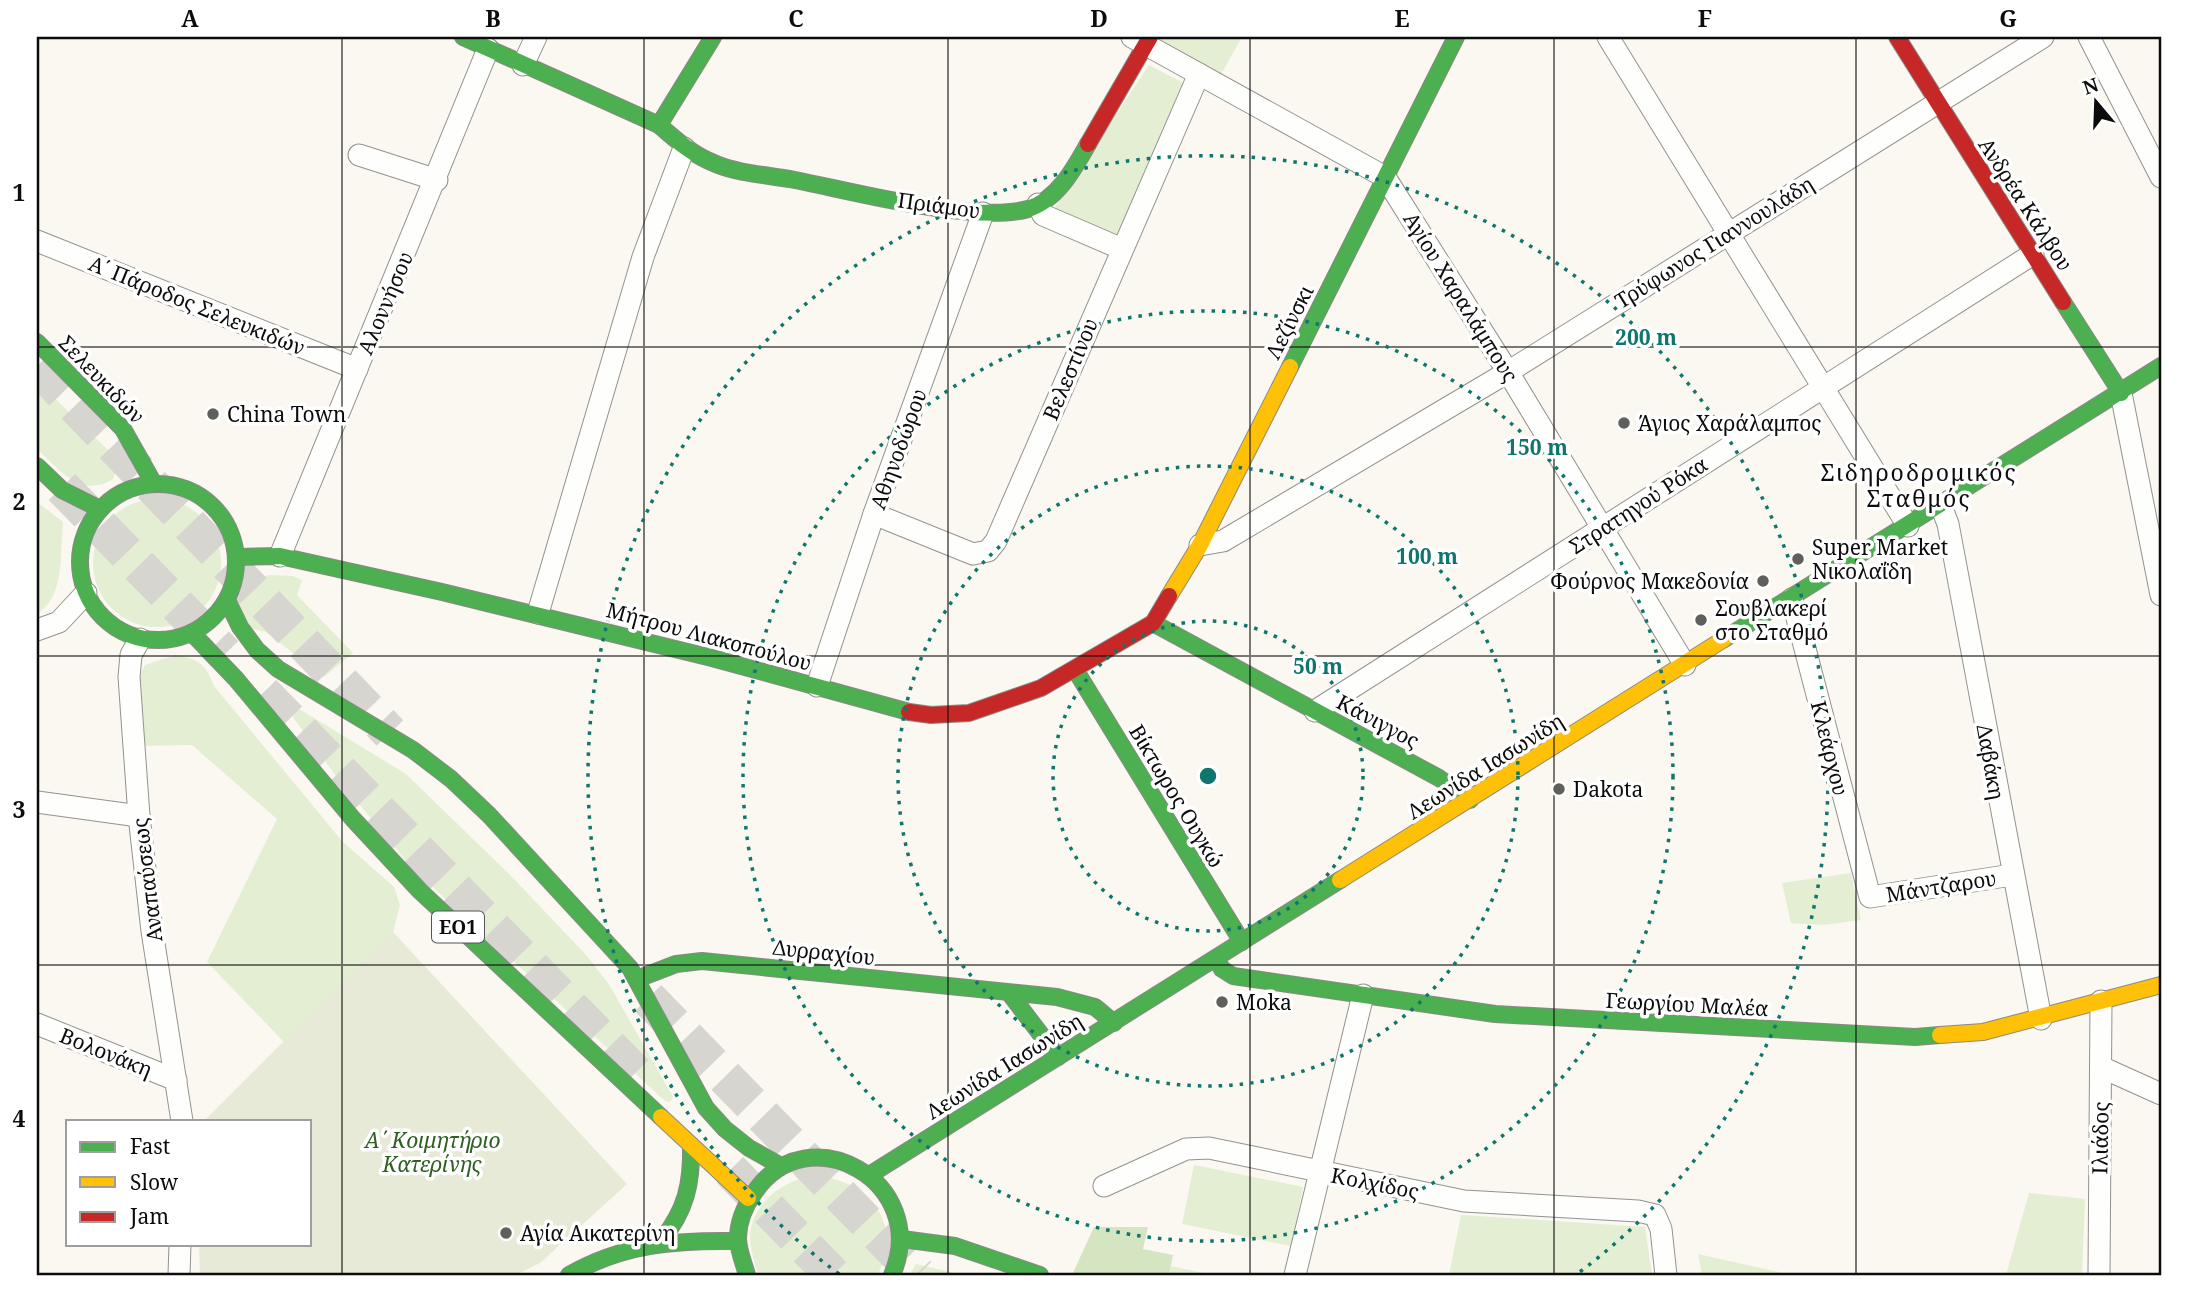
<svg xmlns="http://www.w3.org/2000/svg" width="2198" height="1312" font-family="'Noto Serif',serif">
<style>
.green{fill:#e3eed2}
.forest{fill:#d5e5c1}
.cemetery{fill:#e6ead6}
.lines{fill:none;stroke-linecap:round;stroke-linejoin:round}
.highway-tunnel{stroke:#d6d5cf;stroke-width:37;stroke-dasharray:37 18;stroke-linecap:butt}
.street-casing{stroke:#93928f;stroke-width:23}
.fast-casing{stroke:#8a8986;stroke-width:18}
.slow-casing{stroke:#8a8986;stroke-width:18}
.jam-casing{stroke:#8a8986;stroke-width:18}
.street{stroke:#fefefd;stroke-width:21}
.fast{stroke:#4caf50;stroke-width:16}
.slow{stroke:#ffc107;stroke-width:16}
.jam{stroke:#c62828;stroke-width:16}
.grid{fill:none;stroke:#0c0c0c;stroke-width:2;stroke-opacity:0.55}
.ring{fill:none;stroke:#0f766e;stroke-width:3.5;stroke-dasharray:3.5 7}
.poi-dot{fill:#5f5f5c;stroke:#fff;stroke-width:2.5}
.labels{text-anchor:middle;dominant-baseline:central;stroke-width:7;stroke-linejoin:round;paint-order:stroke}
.shield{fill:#fff;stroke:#555;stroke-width:2}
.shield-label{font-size:19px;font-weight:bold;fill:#0c0c0c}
.street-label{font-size:21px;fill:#0c0c0c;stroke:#fff}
.poi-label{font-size:21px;fill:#0c0c0c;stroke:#fff;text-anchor:start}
.park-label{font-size:21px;font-style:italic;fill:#2f6021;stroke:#fff}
.neighbourhood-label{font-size:23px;letter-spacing:2px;fill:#0c0c0c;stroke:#fff}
.centre{fill:#0f766e;stroke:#fff;stroke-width:3.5}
.ring-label{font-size:21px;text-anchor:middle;font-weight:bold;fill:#0f766e;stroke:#fff;stroke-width:7;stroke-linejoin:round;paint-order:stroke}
.neatline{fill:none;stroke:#0c0c0c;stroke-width:2.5}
.grid-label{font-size:23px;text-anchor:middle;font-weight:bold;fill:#0c0c0c}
</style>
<rect width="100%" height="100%" fill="#faf8f1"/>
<g class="green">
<polygon points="1161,37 1242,37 1220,76 1158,43"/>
<polygon points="1149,65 1187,85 1118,238 1053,210"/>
<path d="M37 381 110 452 116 470 113 479C81 499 60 470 37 449Z"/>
<circle cx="157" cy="563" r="64"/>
<path d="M37 502 63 522C60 551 65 599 37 613Z"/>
<polygon points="270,575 293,576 302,580 297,595 353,653 324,677 266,632 249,628 237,598 251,580"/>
<path d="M175 655C199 659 206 664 214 686L342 841 394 887 400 905 393 932 284 1042 207 962 277 819 192 745 138 746 137 680 145 665Z"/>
<polygon points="291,704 406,774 512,877 587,956 610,986 673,1097 670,1102 665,1101 411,867 333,772 287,709 286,706"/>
<polygon points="1851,873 1861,920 1823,925 1791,923 1782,883"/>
<polygon points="1194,1165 1303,1187 1291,1246 1182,1224"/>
<path d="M808 1176C849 1175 892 1202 886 1249 885 1257 881 1267 878 1275H758C755 1263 750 1249 750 1237 751 1204 780 1184 808 1176Z"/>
<polygon points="2029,1193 2085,1199 2082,1275 2006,1275"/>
<polygon points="1461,1215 1645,1227 1652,1275 1449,1275"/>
<polygon points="1698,1254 1792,1275 1702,1275"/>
<polygon points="916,1264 963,1275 910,1275"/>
<polygon points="1171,1266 1213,1275 1169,1275"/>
</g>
<polygon class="forest" points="1094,1227 1148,1227 1143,1249 1173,1255 1169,1275 1072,1275"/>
<polygon class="cemetery" points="393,932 627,1184 540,1263 516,1275 200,1275 199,1244 310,1244 310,1121 204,1121"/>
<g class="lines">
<g class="highway-tunnel">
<polyline points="37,366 390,733"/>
<polyline points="62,487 225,654"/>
<polyline points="263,693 646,1084"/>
<polyline points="648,998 918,1275"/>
<polyline points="730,1170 833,1275"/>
</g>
<defs>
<g id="street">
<polyline points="1132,37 1385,177 1508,372 1685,665"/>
<polyline points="1608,37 1908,526"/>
<polyline points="2089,37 2161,177"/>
<polyline points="523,65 536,37"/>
<polyline points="359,155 437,180"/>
<polyline points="1038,204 1043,215 1122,249"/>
<polyline points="37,241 357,369"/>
<polyline points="2121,393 2161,595"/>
<polyline points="1941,506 1948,524 2041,1019"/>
<polyline points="874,514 973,554 988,551 996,541 1199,74"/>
<polyline points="1200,545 1223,541 1508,372 2043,37"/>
<polyline points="280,556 488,49"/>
<polyline points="1792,599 1870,897 2012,875"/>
<polyline points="538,613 643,257 684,148"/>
<polyline points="37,630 59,622 86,593"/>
<polyline points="140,639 131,655 129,677 139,816 152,931 182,1121"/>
<polyline points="817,686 874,514 983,213"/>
<polyline points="1315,711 2033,254"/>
<polyline points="37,802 139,816"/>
<polyline points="37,1024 176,1080"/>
<polyline points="2101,1067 2161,1094"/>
<polyline points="1104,1186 1186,1149 1209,1148 1464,1201 1638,1211 1655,1215 1661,1229 1666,1275"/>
<polyline points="179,1275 180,1244"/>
<polyline points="1295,1275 1363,995"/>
<polyline points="2099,1275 2101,1001"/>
</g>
<g id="fast">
<path d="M463 37 659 125C677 141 693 155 716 164 740 174 770 175 795 180 851 191 975 224 1028 209 1057 200 1074 169 1088 144"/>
<polyline points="659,125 713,37"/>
<polyline points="2063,302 2121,393"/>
<polyline points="37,342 123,429 154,484"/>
<polyline points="1290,367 1456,37"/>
<polyline points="37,466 62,490 100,509"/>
<circle cx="158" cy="562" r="78"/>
<polyline points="237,557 280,556 442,592 712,658 909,712"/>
<polyline points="227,600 240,627 257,650 278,669 413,750 451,779 489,815 630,968 706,1108 725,1129 749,1148 781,1166"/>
<polyline points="1153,623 1439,778 1470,800"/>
<polyline points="192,633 236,679 353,819 420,891 661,1117"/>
<polyline points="1724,639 2161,366"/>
<polyline points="1076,671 1242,942"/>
<polyline points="1216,959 1222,969 1233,976 1495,1014 1915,1037 1940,1035"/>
<polyline points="637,979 676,964 702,961 1057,997 1095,1007 1114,1023"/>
<polyline points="1010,994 1058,1057"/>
<polyline points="871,1174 1340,880"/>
<polyline points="902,1239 955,1246 1040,1275"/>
<path d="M661 1241C686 1210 692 1184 691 1145"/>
<path d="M569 1275C623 1244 676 1240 737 1241"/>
<path d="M747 1275C744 1264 738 1250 738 1238 738 1222 745 1206 754 1193 808 1112 932 1183 892 1275"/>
</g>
<g id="slow">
<polyline points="1169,596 1200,545 1290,367"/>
<polyline points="1340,880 1724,639"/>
<polyline points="1940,1035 1983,1032 2161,985"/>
<polyline points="661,1117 748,1198"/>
</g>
<g id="jam">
<polyline points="1897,37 2063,302"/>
<polyline points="1088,144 1150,37"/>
<polyline points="909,712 931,715 969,713 1041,688 1153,623 1169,596"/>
</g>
</defs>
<use href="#street" class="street-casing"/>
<use href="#fast" class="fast-casing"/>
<use href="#slow" class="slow-casing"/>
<use href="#jam" class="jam-casing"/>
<use href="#street" class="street"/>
<use href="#fast" class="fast"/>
<use href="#slow" class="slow"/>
<use href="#jam" class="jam"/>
</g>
<path class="grid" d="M342 37V1275M644 37V1275M948 37V1275M1250 37V1275M1554 37V1275M1856 37V1275M37 347H2161M37 656H2161M37 965H2161"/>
<g class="ring">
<circle cx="1208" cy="776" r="155"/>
<circle cx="1208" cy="776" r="310"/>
<circle cx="1208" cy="776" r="465"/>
<path d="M839 1274A620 620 0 1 1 1577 1274"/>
</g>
<g class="poi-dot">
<circle cx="213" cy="414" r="7"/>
<circle cx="1624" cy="423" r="7"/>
<circle cx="1798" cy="559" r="7"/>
<circle cx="1763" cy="581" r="7"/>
<circle cx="1701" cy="620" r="7"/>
<circle cx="1559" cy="789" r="7"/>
<circle cx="1222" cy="1002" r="7"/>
<circle cx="506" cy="1233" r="7"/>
</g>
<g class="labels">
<rect class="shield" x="432" y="911.5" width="52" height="31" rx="5"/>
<g class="shield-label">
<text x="458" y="927">ΕΟ1</text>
</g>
<g class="street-label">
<text transform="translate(2026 204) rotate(57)">Ανδρέα Κάλβου</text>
<text transform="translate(939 205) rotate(8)">Πριάμου</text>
<text transform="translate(1714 242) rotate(-32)">Τρύφωνος Γιαννουλάδη</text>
<text transform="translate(1461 297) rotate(58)">Αγίου Χαραλάμπους</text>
<text transform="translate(385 303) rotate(-67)">Αλοννήσου</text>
<text transform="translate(197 305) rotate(22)">Α΄ Πάροδος Σελευκιδών</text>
<text transform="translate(1289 322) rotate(-63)">Λεζίνσκι</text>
<text transform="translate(1070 369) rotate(-67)">Βελεστίνου</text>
<text transform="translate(102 379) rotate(46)">Σελευκιδών</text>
<text transform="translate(898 449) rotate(-70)">Αθηνοδώρου</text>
<text transform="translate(1638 505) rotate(-33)">Στρατηγού Ρόκα</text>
<text transform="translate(709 636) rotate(15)">Μήτρου Λιακοπούλου</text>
<text transform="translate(1378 721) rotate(28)">Κάνιγγος</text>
<text transform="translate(1830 748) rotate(76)">Κλεάρχου</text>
<text transform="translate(1991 762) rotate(80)">Δαβάκη</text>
<text transform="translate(1485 766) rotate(-32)">Λεωνίδα Ιασωνίδη</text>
<text transform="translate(1177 796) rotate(59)">Βίκτωρος Ουγκώ</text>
<text transform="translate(147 880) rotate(-97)">Αναπαύσεως</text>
<text transform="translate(1941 886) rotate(-9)">Μάντζαρου</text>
<text transform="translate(824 952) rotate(6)">Δυρραχίου</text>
<text transform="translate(1687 1004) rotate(3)">Γεωργίου Μαλέα</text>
<text transform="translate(106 1052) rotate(22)">Βολονάκη</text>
<text transform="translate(1004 1066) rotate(-32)">Λεωνίδα Ιασωνίδη</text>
<text transform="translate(2100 1138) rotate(-89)">Ιλιάδος</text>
<text transform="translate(1375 1183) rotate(11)">Κολχίδος</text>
</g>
<g class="poi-label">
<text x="227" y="414">China Town</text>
<text x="1638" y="423">Άγιος Χαράλαμπος</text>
<text x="1812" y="547">Super Market<tspan x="1812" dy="24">Νικολαΐδη</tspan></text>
<text x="1749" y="581" text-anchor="end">Φούρνος Μακεδονία</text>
<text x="1715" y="608">Σουβλακερί<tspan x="1715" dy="24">στο Σταθμό</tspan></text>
<text x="1573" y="789">Dakota</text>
<text x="1236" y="1002">Moka</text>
<text x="520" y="1233">Αγία Αικατερίνη</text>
</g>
<g class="park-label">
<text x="432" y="1140">Α΄ Κοιμητήριο<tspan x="432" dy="24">Κατερίνης</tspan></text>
</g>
<g class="neighbourhood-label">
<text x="1919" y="472">Σιδηροδρομικός<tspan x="1919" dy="26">Σταθμός</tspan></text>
</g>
</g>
<circle cx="1208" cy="776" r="10" class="centre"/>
<g class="ring-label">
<text x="1646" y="345">200 m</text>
<text x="1537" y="455">150 m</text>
<text x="1427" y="564">100 m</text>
<text x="1318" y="674">50 m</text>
</g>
<rect width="2198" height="1312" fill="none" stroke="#ffffff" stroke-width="77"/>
<rect x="66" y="1120" width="245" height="126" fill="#ffffff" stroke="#9e9e9e" stroke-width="2"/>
<rect x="80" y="1142" width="35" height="10" fill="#4caf50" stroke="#9e9e9e" stroke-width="2"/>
<text x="130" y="1154" font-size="21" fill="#0c0c0c">Fast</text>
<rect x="80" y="1177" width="35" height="10" fill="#ffc107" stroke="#9e9e9e" stroke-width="2"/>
<text x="130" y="1190" font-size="21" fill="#0c0c0c">Slow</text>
<rect x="80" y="1212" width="35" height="10" fill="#c62828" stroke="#9e9e9e" stroke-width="2"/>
<text x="130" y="1224" font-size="21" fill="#0c0c0c">Jam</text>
<g transform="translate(2096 102) rotate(341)" stroke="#ffffff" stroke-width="5" paint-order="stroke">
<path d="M0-5L12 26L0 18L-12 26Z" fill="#0c0c0c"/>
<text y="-10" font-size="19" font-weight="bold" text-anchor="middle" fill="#0c0c0c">N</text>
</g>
<rect x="38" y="38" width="2122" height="1236" class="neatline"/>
<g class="grid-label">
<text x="190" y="27">A</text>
<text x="493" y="27">B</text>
<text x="796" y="27">C</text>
<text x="1099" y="27">D</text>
<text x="1402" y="27">E</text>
<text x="1705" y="27">F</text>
<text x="2008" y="27">G</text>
<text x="19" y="201">1</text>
<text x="19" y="510">2</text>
<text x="19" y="818">3</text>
<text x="19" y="1127">4</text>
</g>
</svg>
